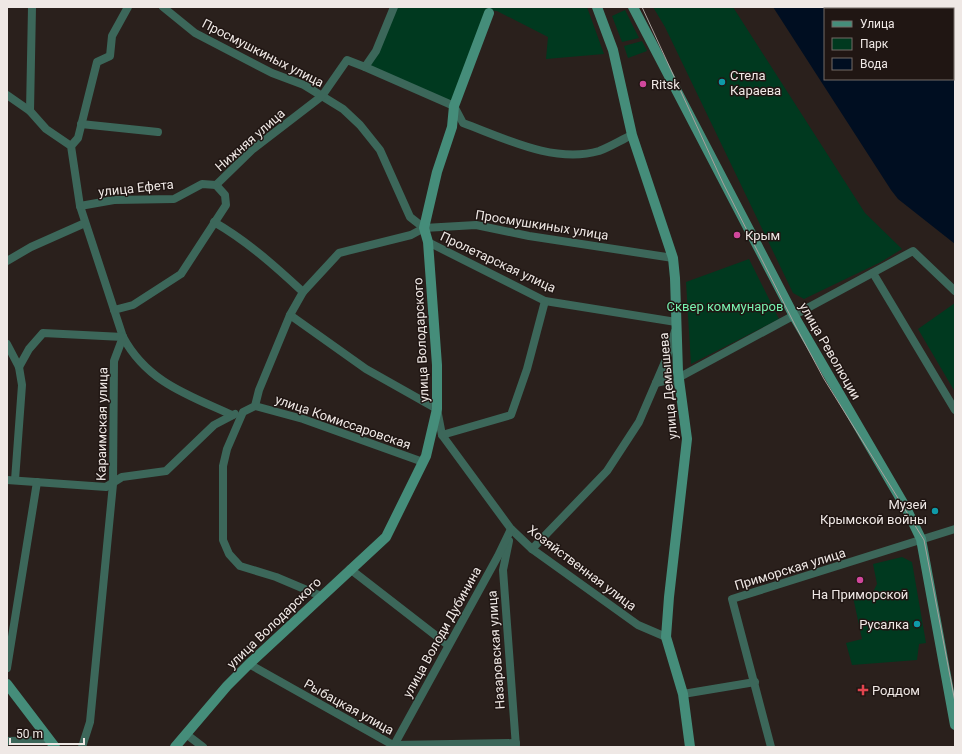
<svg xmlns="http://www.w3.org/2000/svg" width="962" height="754" font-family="Roboto,sans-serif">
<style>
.green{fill:#00391f}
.water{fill:#000e21;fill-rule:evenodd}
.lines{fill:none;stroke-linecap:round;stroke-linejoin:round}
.street{stroke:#3c675a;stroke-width:8}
.secondary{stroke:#458d7a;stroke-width:10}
.tram{stroke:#a9a19d;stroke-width:1}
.culture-dot{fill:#0f9aa8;stroke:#201613;stroke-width:1.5}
.hotel-dot{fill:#d1479c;stroke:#201613;stroke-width:1.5}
.health-dot{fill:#e0444e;stroke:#201613;stroke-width:1.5}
.labels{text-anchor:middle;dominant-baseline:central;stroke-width:3;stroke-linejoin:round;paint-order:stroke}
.street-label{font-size:13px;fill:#efe8e5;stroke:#201613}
.poi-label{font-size:13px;fill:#efe8e5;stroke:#201613;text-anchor:start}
.park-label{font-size:13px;fill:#77f3b0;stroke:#201613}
</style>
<rect width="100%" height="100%" fill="#2a201c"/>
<g class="green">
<polygon points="393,7 587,7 604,54 546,59 548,37 497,11 489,10 453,104 369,67"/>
<polygon points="653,7 733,7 865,213 902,249 881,262 804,299 793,293 665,27"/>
<polygon points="625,10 639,38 622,42 612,16"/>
<polygon points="642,41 647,51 628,58 624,46"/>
<polygon points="749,259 779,319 691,364 686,282"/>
<polygon points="955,303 955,392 918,329"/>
<polygon points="902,557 912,562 926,643 919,644 917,660 852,665 846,643 862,639 853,597 873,592 877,584 873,564"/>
</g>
<path class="water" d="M773 7H955V244L898 199 891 190ZM825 9H953V79H825Z"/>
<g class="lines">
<g class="street">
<path d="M32 7 30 111 46 129 71 146 80 206 123 337C147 382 188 395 232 415"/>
<polyline points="163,7 195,33 272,73 304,85 343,109 360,125 380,150 410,217 424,228 476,225 529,236 673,258"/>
<path d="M365 67 454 106 463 123C504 138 554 164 599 151 610 147 621 140 632 135"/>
<polyline points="7,95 30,111"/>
<polyline points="81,124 158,132"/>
<polyline points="71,146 78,138 97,62 110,56 112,36 128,7"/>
<polyline points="216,185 253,149 322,96 347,60 365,67 376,51 394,7"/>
<polyline points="80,206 114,200 174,199 202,184 216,185"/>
<path d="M214 222C247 241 275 266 303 292"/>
<polyline points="428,242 545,301 676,322"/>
<polyline points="7,261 31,247 85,223"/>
<polyline points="873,273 955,410"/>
<polyline points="114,310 133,305 181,274 226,205 225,195 216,185"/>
<polyline points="290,315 366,369 437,409 442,435 511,529 532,549 638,625 666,637"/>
<polyline points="7,344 19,367 22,385 15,480"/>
<polyline points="19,367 29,349 43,333 123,337"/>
<polyline points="678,378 913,251 955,291"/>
<polyline points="656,383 668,380 680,386"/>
<polyline points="255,406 303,419 423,462"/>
<polyline points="442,435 511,415 527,369 545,301"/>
<polyline points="7,480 106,487 122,477 166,471 214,425 235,414"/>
<polyline points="509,541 503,570 516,747"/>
<polyline points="532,549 607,471 639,422 667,357 675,331"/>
<polyline points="350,569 448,645"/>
<polyline points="321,596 276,577 240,566 229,554 223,540 223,466 227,449 243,412 255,406 259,390 290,315 303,292 339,253 411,235 424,228"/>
<polyline points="249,664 393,745 516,743"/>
<polyline points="7,668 37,482"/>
<polyline points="683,694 755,682"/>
<polyline points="186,734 203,747"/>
<polyline points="7,741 50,740"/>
<polyline points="82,747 90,722 113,484 114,361 123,337"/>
<polyline points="393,747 498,556 511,529"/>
<polyline points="771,747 732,599 955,529"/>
</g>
<g class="secondary">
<polyline points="597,7 613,50 632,135 673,258 675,278 678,372 687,439 669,597 666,637 683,694 690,747"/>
<polyline points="633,7 794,316 906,508 921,539 955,725"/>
<polyline points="7,684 55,747"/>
<polyline points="175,747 227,686 249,664 386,537 426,456 437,409 437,365 428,242 424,228 437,172 452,127 454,106 489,13"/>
</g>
<polyline class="tram" points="642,7 723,183 795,325 824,379 924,540 955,702"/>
</g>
<g class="culture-dot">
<circle cx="722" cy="82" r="4"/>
<circle cx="935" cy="511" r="4"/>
<circle cx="917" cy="624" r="4"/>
</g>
<g class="hotel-dot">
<circle cx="643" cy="84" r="4"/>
<circle cx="737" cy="235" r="4"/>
<circle cx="860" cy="580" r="4"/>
</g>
<path class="health-dot" d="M861 684h4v4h4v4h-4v4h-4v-4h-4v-4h4z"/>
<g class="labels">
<g class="street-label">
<text transform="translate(263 53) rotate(27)">Просмушкиных улица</text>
<text transform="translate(250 140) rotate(-41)">Нижняя улица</text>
<text transform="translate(136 188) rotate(-6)">улица Ефета</text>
<text transform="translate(542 225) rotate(9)">Просмушкиных улица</text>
<text transform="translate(498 262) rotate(25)">Пролетарская улица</text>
<text transform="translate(421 340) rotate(-93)">улица Володарского</text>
<text transform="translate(830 351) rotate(60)">улица Революции</text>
<text transform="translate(668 386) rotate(-95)">улица Демышева</text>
<text transform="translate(343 422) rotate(19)">улица Комиссаровская</text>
<text transform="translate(102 424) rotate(-89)">Караимская улица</text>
<text transform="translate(582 568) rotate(37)">Хозяйственная улица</text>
<text transform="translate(790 569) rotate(-17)">Приморская улица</text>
<text transform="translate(274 623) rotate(-44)">улица Володарского</text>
<text transform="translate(442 632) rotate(-61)">улица Володи Дубинина</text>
<text transform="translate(496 650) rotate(-94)">Назаровская улица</text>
<text transform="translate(349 707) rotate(29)">Рыбацкая улица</text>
</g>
<g class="poi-label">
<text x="730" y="75">Стела<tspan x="730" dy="15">Караева</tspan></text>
<text x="651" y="84">Ritsk</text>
<text x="745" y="235">Крым</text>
<text x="927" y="504" text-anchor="end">Музей<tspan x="927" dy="15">Крымской войны</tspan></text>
<text x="860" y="594" text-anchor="middle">На Приморской</text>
<text x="909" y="624" text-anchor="end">Русалка</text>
<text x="872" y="690">Роддом</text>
</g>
<g class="park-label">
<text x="725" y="306">Сквер коммунаров</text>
</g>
</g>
<rect width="962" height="754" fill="none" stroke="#efe8e5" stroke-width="16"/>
<rect x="824" y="8" width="130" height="72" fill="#201613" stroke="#736a67"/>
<rect x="832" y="21" width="20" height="6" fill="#458d7a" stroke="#736a67"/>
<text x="860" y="28" font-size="12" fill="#efe8e5">Улица</text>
<rect x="832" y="38" width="20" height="12" fill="#00391f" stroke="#736a67"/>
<text x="860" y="48" font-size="12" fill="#efe8e5">Парк</text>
<rect x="832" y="58" width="20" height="12" fill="#000e21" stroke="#736a67"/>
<text x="860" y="68" font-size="12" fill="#efe8e5">Вода</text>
<path d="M10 738v6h74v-6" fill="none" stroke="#efe8e5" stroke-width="2"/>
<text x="16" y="738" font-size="12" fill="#efe8e5" stroke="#201613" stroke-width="3" paint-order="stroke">50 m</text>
</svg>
